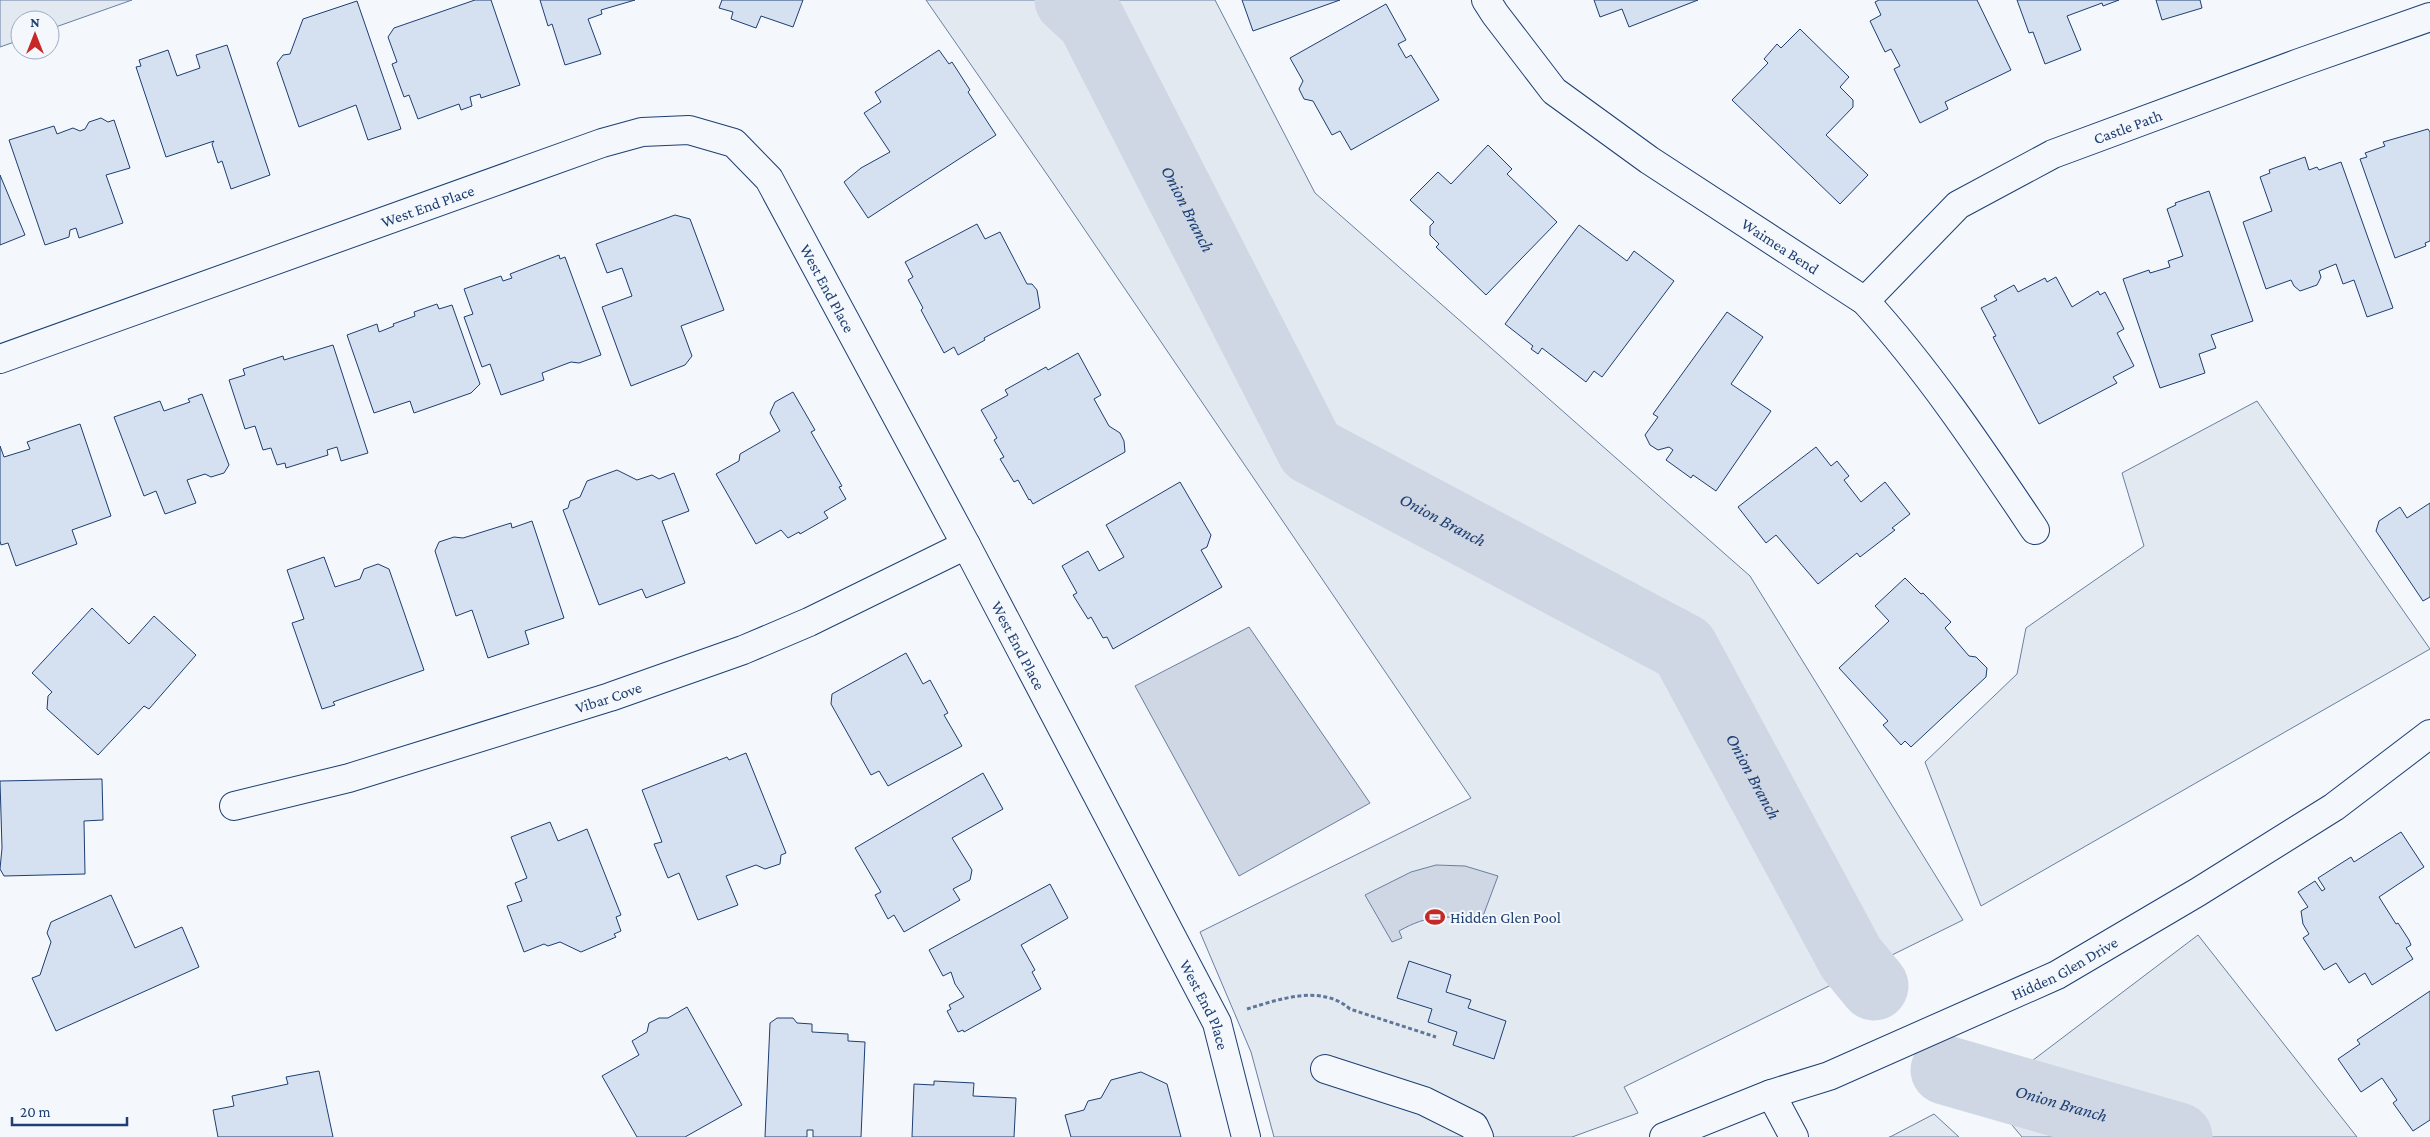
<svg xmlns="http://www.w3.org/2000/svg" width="2430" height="1137" font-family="'Crimson Pro',serif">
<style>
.green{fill:#e3e9f0;stroke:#687fa3}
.water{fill:#cfd7e4;stroke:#687fa3}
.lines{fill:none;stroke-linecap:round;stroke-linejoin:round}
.river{stroke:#cfd7e4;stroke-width:69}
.building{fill:#d5e0f0;stroke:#1d3f73}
.minor-casing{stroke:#1d3f73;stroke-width:30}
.path{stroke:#5e769c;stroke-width:3;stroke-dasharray:4 2.5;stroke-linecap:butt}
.minor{stroke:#f4f7fb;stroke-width:28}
.labels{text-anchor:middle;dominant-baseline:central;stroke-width:4;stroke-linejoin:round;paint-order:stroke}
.street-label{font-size:16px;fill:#1d3f73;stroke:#f4f7fb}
.poi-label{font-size:16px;fill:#1d3f73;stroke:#f4f7fb;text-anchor:start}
.water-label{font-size:18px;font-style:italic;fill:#1d3f73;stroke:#f4f7fb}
</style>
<rect width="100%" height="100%" fill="#f4f7fb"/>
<g class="green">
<polygon points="0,0 132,0 50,29 50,20 20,20 20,40 0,47"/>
<polygon points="926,0 1215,0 1315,193 1750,576 1963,920 1624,1087 1638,1113 1572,1137 1274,1137 1251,1052 1200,932 1471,798 1053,183"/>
<polygon points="2257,401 2430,649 1981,906 1925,762 2017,674 2026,628 2144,546 2122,473"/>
<polygon points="2198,935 2357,1137 2022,1137 1987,1095"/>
<polygon points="1934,1114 1959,1137 1889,1137 1890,1137"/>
</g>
<g class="water">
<polygon points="1249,627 1370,803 1239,876 1135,686"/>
<path d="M1436 865 1465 866 1498 876 1480 924C1450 913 1427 915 1399 931L1402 938 1392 942 1365 895 1411 872Z"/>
</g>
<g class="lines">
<g class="river">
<path id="s1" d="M1069 0 1091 20 1311 450 1684 648 1851 958 1874 986"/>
<path id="s2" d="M1945 1070 2178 1137"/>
</g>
</g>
<g class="building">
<polygon points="475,0 491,0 520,85 481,98 480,94 470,97 472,106 461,110 459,104 418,119 409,95 404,97 392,64 397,62 388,37 394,28"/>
<polygon points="540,0 635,0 601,10 602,14 588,19 601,54 565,65 552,24 548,26"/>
<polygon points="722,0 803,0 793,27 761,16 756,28 731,19 733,12 719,8"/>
<polygon points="1242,0 1340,0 1253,31"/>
<polygon points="1594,0 1698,0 1629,27 1622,9 1600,17"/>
<polygon points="1879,0 1977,0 2011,70 1945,102 1948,109 1920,123 1894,69 1900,66 1891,49 1885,52 1870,21 1881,15 1875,2"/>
<polygon points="2017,0 2119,0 2103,6 2102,3 2067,16 2081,50 2045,64 2033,32 2029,33"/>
<polygon points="2156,0 2200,0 2202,8 2162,20"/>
<polygon points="357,1 401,129 368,140 356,105 299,127 277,63 283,55 290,54 303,19"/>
<polygon points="1386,4 1406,40 1398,44 1406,58 1411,55 1439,100 1351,150 1340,131 1332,135 1313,101 1304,99 1299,89 1303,81 1290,58"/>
<polygon points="1800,29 1849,77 1840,87 1853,100 1853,107 1826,135 1868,175 1840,204 1732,100 1768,63 1764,59 1777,44 1781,48"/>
<polygon points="227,45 270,175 231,189 222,161 218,163 212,144 214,141 166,157 136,67 141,66 139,60 168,50 177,76 200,68 196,55"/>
<polygon points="939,50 949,64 952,62 970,90 968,92 996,135 868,218 844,182 861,168 890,152 864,113 881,102 875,92"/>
<polygon points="101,118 108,122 114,120 130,168 106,175 123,223 79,238 76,228 70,230 69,237 45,245 9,140 54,126 57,134 73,128 80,131 85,129 89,122"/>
<polygon points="2428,129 2430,132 2430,241 2425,243 2426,246 2395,258 2360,159 2367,157 2365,153 2385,146 2383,142"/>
<polygon points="1488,145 1512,169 1507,174 1557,222 1486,295 1436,247 1439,244 1430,235 1430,226 1434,222 1410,200 1438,172 1451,184"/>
<polygon points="2305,157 2309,170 2317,167 2319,170 2341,162 2393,308 2367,317 2354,280 2343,284 2336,264 2319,271 2321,277 2317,285 2300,291 2294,286 2291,280 2266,289 2243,222 2272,211 2260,177 2270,173 2269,170"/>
<polygon points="0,175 25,235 0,245"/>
<polygon points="2209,191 2253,321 2211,335 2216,348 2199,354 2205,373 2160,388 2123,279 2149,270 2150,273 2170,267 2168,261 2183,256 2167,209 2176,205 2175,203"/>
<polygon points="675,215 690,219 724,310 681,326 692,356 685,365 631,386 602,307 632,296 622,268 607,273 596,244"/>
<polygon points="977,224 985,239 1000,232 1027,284 1032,284 1037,290 1040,308 984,338 985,340 958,355 954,347 944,353 921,310 923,308 908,280 913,277 905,262"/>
<polygon points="1579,225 1627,261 1634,251 1674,281 1602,377 1594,371 1586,382 1542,348 1538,354 1531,349 1533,346 1505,324"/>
<polygon points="559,255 560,259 565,257 601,355 579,363 571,362 542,373 544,380 501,395 490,364 482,367 464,317 473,314 464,289 501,276 503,281 512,278 510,274"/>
<polygon points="2056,277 2072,307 2098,291 2100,295 2105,292 2124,329 2117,333 2134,366 2113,377 2117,383 2039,424 1993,337 1996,336 1981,308 1997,300 1994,296 2014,285 2018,292 2045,278 2047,282"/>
<polygon points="437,304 439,309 452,305 480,384 471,393 414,413 410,401 374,413 347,335 377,324 379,332 394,326 393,324 415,316 414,312"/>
<polygon points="1727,312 1763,337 1731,384 1771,411 1716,491 1693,475 1691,478 1666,460 1673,450 1669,447 1658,450 1650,445 1645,435 1658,417 1653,414"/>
<polygon points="333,345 368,453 341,461 337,447 327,450 328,455 286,468 285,463 277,465 271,448 263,450 255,426 245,429 229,380 245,375 243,369 283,356 284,360"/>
<polygon points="1078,353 1101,395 1094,399 1109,426 1120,433 1124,441 1125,452 1033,504 1030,499 1029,500 1018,480 1014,482 1000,459 1004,457 994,440 997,438 981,410 1008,395 1005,390 1046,367 1048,370"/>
<polygon points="793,392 815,430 811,432 842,486 839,487 846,499 824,512 828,518 800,534 799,532 788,538 781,530 756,544 716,474 739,461 740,454 780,431 770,413 775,402"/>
<polygon points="202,394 229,465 224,473 211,477 205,474 187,480 196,503 165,514 156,491 144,496 114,417 160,401 164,411 190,402 188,399"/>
<polygon points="80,424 111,516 72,530 77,544 16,566 8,543 1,545 0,541 0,446 4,457 30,449 27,442"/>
<polygon points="1816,447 1831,466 1837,461 1849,476 1844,480 1861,502 1885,482 1910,514 1892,528 1895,530 1860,557 1857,553 1818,584 1776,535 1766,543 1738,507"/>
<polygon points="617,470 637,480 652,475 659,479 674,473 689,511 662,521 685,583 646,598 642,589 599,605 563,510 568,508 570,501 580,497 587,481"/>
<polygon points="1180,482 1211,535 1207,547 1201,550 1222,587 1113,649 1107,637 1103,638 1091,617 1088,619 1073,595 1077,593 1062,566 1088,551 1099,571 1124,557 1106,525"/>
<polygon points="2430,503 2430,597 2423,601 2376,531 2379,521 2400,507 2407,518"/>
<polygon points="532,521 564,618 525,631 529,644 488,658 472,610 456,616 435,551 439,542 454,537 463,538 511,523 512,528"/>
<polygon points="324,557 335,587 360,579 364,569 378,564 389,569 424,670 333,702 335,705 322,709 292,623 304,619 287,570"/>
<polygon points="1905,578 1921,594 1923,593 1951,622 1945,628 1969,656 1976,657 1987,668 1986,677 1911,747 1905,741 1901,745 1883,725 1888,721 1839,668 1889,621 1875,606"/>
<polygon points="92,608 129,644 154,616 196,655 149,709 144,706 98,755 47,709 48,696 52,692 32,673"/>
<polygon points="906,653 923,684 930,680 948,713 944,715 962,746 888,786 879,771 871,775 831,704 832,694"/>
<polygon points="746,753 786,853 781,855 780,864 765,869 756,865 726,876 738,905 698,920 679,873 668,878 654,844 662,842 642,790 727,757 729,760"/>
<polygon points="983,773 1003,809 952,838 972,870 970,880 953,889 960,900 904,932 894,915 888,919 875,895 881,892 855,848"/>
<polygon points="102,779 103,820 84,821 85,874 4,876 0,869 2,848 0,781"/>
<polygon points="550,822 558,841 587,829 621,915 616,917 621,931 614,934 616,937 581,952 560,942 548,946 544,944 524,952 507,906 522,901 515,883 527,878 511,837"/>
<polygon points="2401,832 2424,867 2379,897 2396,924 2398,923 2409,940 2411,945 2406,948 2413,959 2372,985 2365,973 2349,983 2336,963 2324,970 2303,938 2309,934 2303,924 2301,911 2308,907 2298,892 2315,881 2322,891 2325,889 2318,878 2351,857 2354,862"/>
<polygon points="1050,884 1068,918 1021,945 1035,970 1032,972 1041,989 964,1032 963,1030 958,1032 947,1011 951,1009 949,1005 964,997 955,984 951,972 943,976 929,950"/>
<polygon points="111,895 135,948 182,927 199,967 56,1031 32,978 40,975 51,942 47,933 51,922"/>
<polygon points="1409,961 1451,975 1446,992 1471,1000 1468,1008 1506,1021 1494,1059 1453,1045 1457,1032 1428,1022 1432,1009 1397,998"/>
<polygon points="2430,991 2430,1120 2413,1131 2393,1103 2397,1100 2382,1078 2361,1092 2338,1059 2360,1044 2357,1040"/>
<polygon points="687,1007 742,1105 685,1137 637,1137 602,1076 639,1055 632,1041 647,1032 649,1023 659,1018 668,1018"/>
<polygon points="777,1018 793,1018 797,1023 812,1024 812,1032 848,1034 848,1041 865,1042 861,1137 813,1137 813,1130 807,1130 807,1137 765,1137 770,1023"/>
<polygon points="319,1071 333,1137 218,1137 213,1110 234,1106 232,1096 288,1084 286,1077"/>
<polygon points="1141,1072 1167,1084 1181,1137 1071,1137 1065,1115 1084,1110 1088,1101 1101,1098 1111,1080"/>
<polygon points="934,1081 974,1083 973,1096 1016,1098 1014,1137 912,1137 914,1084 934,1085"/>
</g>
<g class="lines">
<defs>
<g id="minor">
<path id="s3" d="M1486 0 1495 14 1554 91 1649 160 1865 301C1929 371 1982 451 2035 530"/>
<path id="s4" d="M1865 301 1958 205 2053 154 2299 63 2430 17"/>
<path id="s5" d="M0 359 602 143 642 132 689 130 734 143 769 179 966 545 1217 1023 1246 1137"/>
<path id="s6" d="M234 806 349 778 610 697 743 650 809 622 966 545"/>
<polyline points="1325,1069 1424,1101 1474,1126 1479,1137"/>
<polyline points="1771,1094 1794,1137"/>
<path id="s7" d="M1664 1137 1771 1094 1829 1076 2057 975 2198 892 2334 807 2430 734"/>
</g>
</defs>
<use href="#minor" class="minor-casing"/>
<path class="path" d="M1247 1009C1280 999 1321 984 1350 1009L1436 1037"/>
<use href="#minor" class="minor"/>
</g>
<defs>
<symbol id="stadium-bare" viewBox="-9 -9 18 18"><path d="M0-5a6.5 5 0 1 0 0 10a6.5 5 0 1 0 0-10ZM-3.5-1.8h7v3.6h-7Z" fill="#c62828" stroke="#f4f7fb" stroke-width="2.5" paint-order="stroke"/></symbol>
</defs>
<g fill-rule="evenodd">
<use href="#stadium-bare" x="1421" y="903" width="28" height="28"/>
</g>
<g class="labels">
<g class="street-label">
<text stroke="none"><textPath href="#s4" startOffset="321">Castle Path</textPath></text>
<text stroke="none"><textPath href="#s5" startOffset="454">West End Place</textPath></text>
<text stroke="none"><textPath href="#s3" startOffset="388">Waimea Bend</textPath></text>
<text stroke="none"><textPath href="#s5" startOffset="949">West End Place</textPath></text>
<text stroke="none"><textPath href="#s5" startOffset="1354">West End Place</textPath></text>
<text stroke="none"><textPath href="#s6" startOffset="390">Vibar Cove</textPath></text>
<text stroke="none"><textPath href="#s7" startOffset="435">Hidden Glen Drive</textPath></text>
<text stroke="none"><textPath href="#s5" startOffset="1759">West End Place</textPath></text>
</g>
<g class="poi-label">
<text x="1450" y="917">Hidden Glen Pool</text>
</g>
<g class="water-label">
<text stroke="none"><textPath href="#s1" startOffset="242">Onion Branch</textPath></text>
<text stroke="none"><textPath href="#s1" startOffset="662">Onion Branch</textPath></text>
<text stroke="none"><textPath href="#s1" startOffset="1081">Onion Branch</textPath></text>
<text stroke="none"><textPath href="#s2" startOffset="121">Onion Branch</textPath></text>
</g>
</g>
<g transform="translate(35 35)"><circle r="24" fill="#f4f7fb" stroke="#9eadc5"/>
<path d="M0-4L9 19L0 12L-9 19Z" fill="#c62828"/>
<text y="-8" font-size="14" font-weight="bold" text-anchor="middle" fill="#1d3f73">N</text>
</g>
<path d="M12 1117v8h115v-8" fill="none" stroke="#1d3f73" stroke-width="2.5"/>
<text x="20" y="1117" font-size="15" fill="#1d3f73" stroke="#f4f7fb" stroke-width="4" paint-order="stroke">20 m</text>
</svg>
